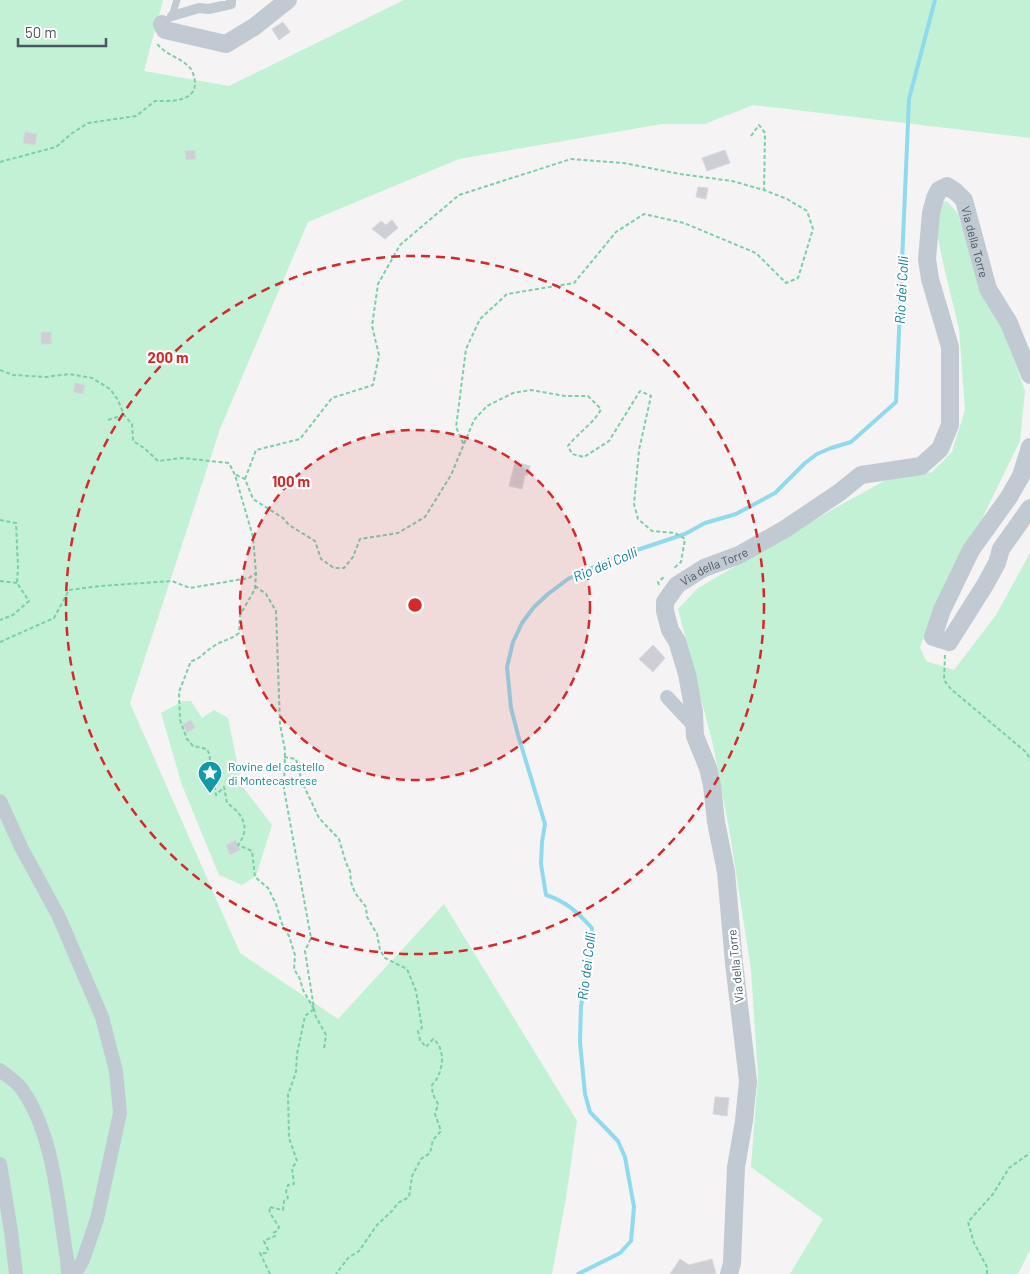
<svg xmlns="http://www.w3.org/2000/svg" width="1030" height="1274" font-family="Barlow,sans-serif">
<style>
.green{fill:#c3f1d5}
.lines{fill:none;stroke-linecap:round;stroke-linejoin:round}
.stream{stroke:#90daee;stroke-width:4}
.building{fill:#cdcfd5;stroke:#d7d9de}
.path{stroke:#7ad0a6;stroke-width:2;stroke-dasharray:4 2.5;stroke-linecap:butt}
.service{stroke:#c1cad2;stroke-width:7}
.pedestrian{stroke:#c1cad2;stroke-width:10}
.minor{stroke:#c1cad2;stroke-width:14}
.tertiary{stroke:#c1cad2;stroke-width:18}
.ring{fill:none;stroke:#d62828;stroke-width:2.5;stroke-dasharray:9 6}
.labels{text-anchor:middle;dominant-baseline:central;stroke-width:4.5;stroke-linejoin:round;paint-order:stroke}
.street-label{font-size:12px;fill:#4a5661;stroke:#fff}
.culture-label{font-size:12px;fill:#0d838f;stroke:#fff;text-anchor:start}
.water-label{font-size:14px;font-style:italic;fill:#0c7c9b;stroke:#fff}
.centre{fill:#d62828;stroke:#fff;stroke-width:2.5}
.ring-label{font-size:15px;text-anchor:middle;font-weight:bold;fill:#d62828;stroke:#fff;stroke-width:4.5;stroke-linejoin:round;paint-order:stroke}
</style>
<rect width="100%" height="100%" fill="#f5f3f3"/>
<g class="green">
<polygon points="0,0 163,0 144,71 229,86 404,0 1030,0 1030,138 753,105 705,124 662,124 459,159 308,222 220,429 130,703 240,953 338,1019 444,904 577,1121 566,1198 552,1274 0,1274"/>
<polygon points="947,201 958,214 977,280 1004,330 1025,391 1020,441 977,529 950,572 920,647 926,661 954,670 996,615 1030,553 1030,1250 1018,1274 790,1274 823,1219 751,1167 758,1076 751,970 730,834 713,745 678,609 698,588 835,508 886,480 932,472 952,452 965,410 959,329 942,258 937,233 939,214 942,202"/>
<polygon points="183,701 191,701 202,718 214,710 228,718 242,786 272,825 256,876 242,885 219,875 182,785 161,713"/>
</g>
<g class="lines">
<path class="stream" d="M578 1274 620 1253 631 1241 634 1207 625 1157 618 1141 590 1112 585 1094 580 1042 581 1006 587 977 592 928C578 913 566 901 546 895L541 864 542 842 545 824 518 735 511 708 507 667 513 642 522 623 534 607 548 594 568 579 613 558 685 534 705 523 736 514 775 493 805 463 817 454 831 448 851 442 896 402 909 99 935 0"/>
</g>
<g class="building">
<polygon points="283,22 290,32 279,40 272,29"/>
<polygon points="25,132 37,134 35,145 23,143"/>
<polygon points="195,150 196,159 186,160 185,151"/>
<polygon points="725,150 730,163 707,171 702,158"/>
<polygon points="698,187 708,188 706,199 696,197"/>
<polygon points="392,220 398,228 385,239 372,229 381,221 386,225"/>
<polygon points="41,332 51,332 52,344 41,344"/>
<polygon points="75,383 85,385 83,394 73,392"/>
<polygon points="515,462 530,466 528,475 525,475 522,489 509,486"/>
<polygon points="653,645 665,658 653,672 639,659"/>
<polygon points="191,720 195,728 187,732 183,724"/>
<polygon points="236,840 240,850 230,855 226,845"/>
<polygon points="715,1097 729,1098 727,1116 713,1114"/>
<polygon points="680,1259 689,1265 712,1259 716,1274 670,1274"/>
</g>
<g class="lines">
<g class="path">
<polyline points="751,136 759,125 765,133 764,190"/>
<path d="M0 162 56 147 71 134 88 123 136 116 155 101C169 101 195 103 195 83 195 79 193 71 190 68 181 57 164 55 156 42"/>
<path d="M0 370 13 375 46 377 69 374 92 378 110 389 118 400 124 415 132 424 133 441 144 448 158 461 182 458 229 463 235 475 253 537 256 573 255 589 240 615 239 633C229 641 222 640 214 646 205 651 201 659 191 661L179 692 180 720 187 739 193 746 207 749 210 756 208 780 215 788 216 795 224 787 227 803C243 814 251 828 238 845L252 851 255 877 268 888 276 904 282 924 289 936 295 955 294 969 300 979 303 990 314 1009"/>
<polyline points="108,420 123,415"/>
<path d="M236 475 245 479 253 499 283 518 289 525 315 541 321 559 334 568H344L353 557 360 539 398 533 425 517 451 475 474 420 487 406 513 393 531 390 565 396H588L601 409C596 421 577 434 568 446L572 454 584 457 609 441 640 391 651 396 639 450 634 504 638 519 652 531 675 533 685 539 681 562 673 569"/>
<polyline points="245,479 256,450 300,439 332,398 373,385 379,355 372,326 378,284 400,245 459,195 571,159 624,163 680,174 732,181 764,190 787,199 807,211 813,229 798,278 786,283 756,253 684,223 644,214 616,232 574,283 507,294 480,319 466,349 458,412 456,427 464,445"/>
<polyline points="0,520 16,523 18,567 17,583 29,601 13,615 0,620"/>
<polyline points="0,581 17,583"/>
<polyline points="659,585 658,582 664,577"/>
<polyline points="255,586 266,594 276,611 280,724 285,750 284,789 311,938 305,951 315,1015 326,1035 324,1049"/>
<polyline points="0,642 54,618 69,590 100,586 172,581 190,588 249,578 256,573"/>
<polyline points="945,655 944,680 951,689 1027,753 1030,760"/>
<path d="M284 757 296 759 302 782 319 818 339 839 346 863 350 871 351 882 355 893 366 907 367 917 377 934 380 950 385 958 407 969 416 991 422 1028 418 1031 420 1040 426 1047 433 1039C447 1049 443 1074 432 1085 432 1094 434 1097 438 1104L435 1114 441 1131 433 1140 430 1153 421 1159 412 1176 409 1197 398 1203 392 1211 377 1225 359 1251 348 1258 336 1274"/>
<polyline points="270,1274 260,1253 266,1253 268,1250 264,1241 275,1236 273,1233 277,1231 279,1227 270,1213 269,1207 283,1210 284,1201 288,1198 286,1192 288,1185 294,1184 292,1168 297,1161 289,1138 288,1095 296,1072 297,1054 305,1016 314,1009"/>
<polyline points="987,1274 987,1267 974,1243 968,1222 993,1194 1009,1168 1030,1153"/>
</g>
<polyline class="service" points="170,18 172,16 177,0"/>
<polyline class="pedestrian" points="172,16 199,8 209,9 231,4 231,0"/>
<g class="minor">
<polyline points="667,697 694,726"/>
<polyline points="0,801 21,847 59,917 102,1017 116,1071 120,1113 97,1219 83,1260 75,1274"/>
<path d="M0 1070C7 1076 16 1081 21 1088 54 1133 58 1205 67 1259L68 1274"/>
<polyline points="0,1164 11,1231 16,1274"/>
</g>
<g class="tertiary">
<polyline points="162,24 165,30 226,44 254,27 288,0"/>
<polyline points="1030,447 1021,476 1009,497 971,550 942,610 933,637 949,642 985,585 997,563 1001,549 1030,508"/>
<path id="s1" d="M729 1274 732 1263 736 1167 744 1121 748 1081 734 963 726 872 716 822 712 785 708 768 695 736 694 712 687 674 677 641 670 630 665 611V602L677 585 704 568 739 555 785 529 840 492 861 475 921 466 940 449 950 425V347L930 279 927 259 931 213 935 198 939 190 947 186 956 192 964 200 988 289 1009 323 1030 375"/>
</g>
</g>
<circle cx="415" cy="605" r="175" fill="#d62828" fill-opacity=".12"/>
<g class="ring">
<circle cx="415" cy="605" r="175"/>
<circle cx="415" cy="605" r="349"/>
</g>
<defs>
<symbol id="sight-pin" viewBox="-11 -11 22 30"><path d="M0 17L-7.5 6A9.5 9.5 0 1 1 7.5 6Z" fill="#0f9aa8" stroke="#fff"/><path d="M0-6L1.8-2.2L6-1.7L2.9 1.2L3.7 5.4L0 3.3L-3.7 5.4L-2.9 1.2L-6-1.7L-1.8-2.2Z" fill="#fff"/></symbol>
</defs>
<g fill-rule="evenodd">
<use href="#sight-pin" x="196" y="759" width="28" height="38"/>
</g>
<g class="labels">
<g class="street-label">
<text stroke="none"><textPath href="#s1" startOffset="1346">Via della Torre</textPath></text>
<text stroke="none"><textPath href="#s1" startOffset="746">Via della Torre</textPath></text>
<text transform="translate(735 966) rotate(-96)">Via della Torre</text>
</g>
<g class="culture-label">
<text x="228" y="766">Rovine del castello<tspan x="228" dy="14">di Montecastrese</tspan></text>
</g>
<g class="water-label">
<text transform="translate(901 290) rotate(-87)">Rio dei Colli</text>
<text transform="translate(605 564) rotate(-23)">Rio dei Colli</text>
<text transform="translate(586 966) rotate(-83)">Rio dei Colli</text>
</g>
</g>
<circle cx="415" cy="605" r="8" class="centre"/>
<g class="ring-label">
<text x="168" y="363">200 m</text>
<text x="291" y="487">100 m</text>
</g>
<path d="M18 38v8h88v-8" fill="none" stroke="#4a5661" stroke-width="2.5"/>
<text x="25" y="38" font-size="15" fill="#4a5661" stroke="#ffffff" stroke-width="4" paint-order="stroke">50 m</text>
</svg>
